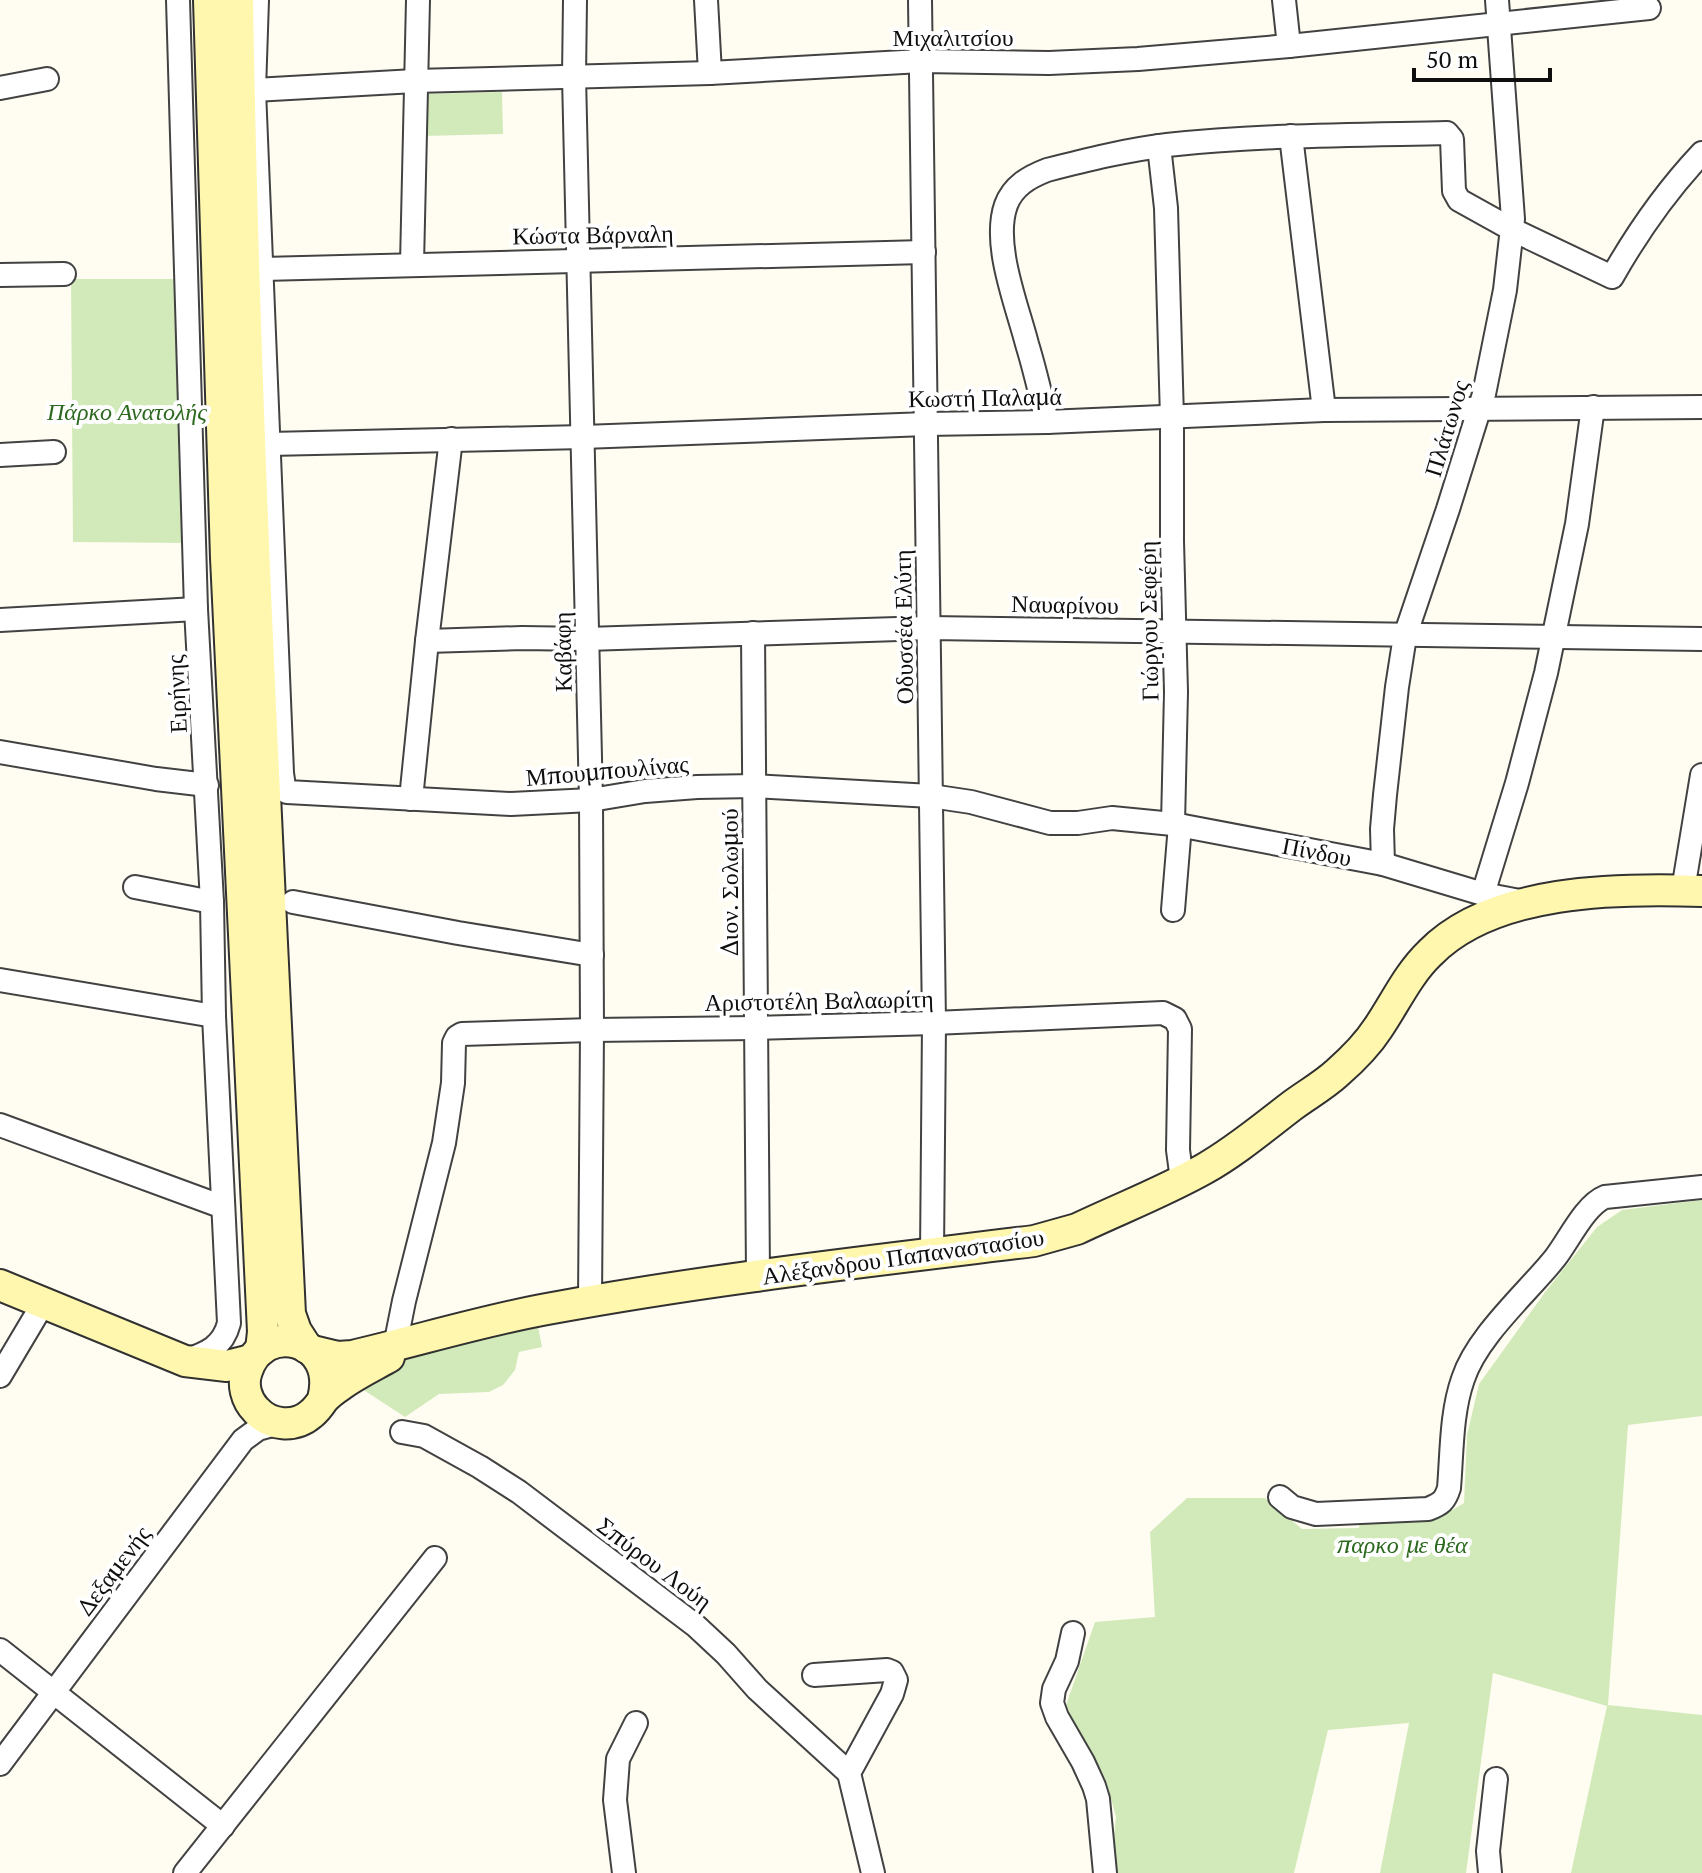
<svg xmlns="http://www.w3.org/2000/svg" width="1702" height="1873" font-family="'PT Serif',serif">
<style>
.green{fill:#d2eaba}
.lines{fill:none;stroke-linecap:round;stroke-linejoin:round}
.street-casing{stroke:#424242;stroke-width:26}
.secondary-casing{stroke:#313131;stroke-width:34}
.street{stroke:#fff;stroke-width:22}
.secondary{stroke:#fff7ad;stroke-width:30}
.labels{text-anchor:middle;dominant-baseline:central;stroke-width:8;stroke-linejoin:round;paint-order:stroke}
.street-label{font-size:24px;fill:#0f0f0f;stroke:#fff}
.park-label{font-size:24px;font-style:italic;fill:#2c691e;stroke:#fff}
</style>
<rect width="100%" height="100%" fill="#fffdf2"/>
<g class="green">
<polygon points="502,92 503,134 424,136 423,94"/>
<polygon points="71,279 179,279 185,543 73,542"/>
<polygon points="1702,1200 1702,1416 1628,1425 1608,1705 1702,1715 1702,1873 1571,1873 1607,1706 1493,1673 1466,1873 1380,1873 1409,1723 1328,1730 1294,1873 1116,1873 1113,1847 1116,1817 1106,1780 1080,1735 1066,1705 1095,1622 1155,1617 1150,1532 1187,1498 1265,1498 1302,1529 1359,1528 1360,1520 1447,1513 1464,1503 1467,1435 1479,1384 1546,1291 1597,1227 1622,1210"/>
<polygon points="538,1326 542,1347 519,1352 515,1370 503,1385 489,1392 439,1394 405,1417 362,1389 340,1369 475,1338"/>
</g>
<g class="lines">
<defs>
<g id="street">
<path d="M178 0 196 609 212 902 214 1016 229 1323C223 1347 207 1353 185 1361"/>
<polyline points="257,0 254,90 282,773 284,787 287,792 511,804 591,800 645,791 697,787 755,786 931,796 971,802 1050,823 1078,823 1112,818 1173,824 1383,864 1483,894 1525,902"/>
<polyline points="575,0 574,77 591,800 592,1030 590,1302"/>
<polyline points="706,0 710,73"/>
<polyline points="920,0 934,1023 932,1254"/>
<polyline points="1284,0 1289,46"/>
<polyline points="0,88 47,79"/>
<polyline points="254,90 415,81 710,73 921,61 1049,63 1138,59 1289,46 1649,8"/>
<polyline points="1291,136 1324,410"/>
<polyline points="1159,146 1166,208 1172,418 1172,541 1176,692 1173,824"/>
<polyline points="412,264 418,0"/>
<polyline points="263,269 924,252"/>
<polyline points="0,275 64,274"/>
<path d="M1047 422C1041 396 1035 370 1027 344 1017 305 992 244 1006 205 1013 186 1029 177 1047 170 1086 160 1126 150 1167 145 1260 135 1353 135 1447 133L1452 139 1454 191 1459 200 1513 230 1612 277C1637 233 1667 190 1702 153"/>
<polyline points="269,444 583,437 926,424 1047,422 1324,410 1702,407"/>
<polyline points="0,455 54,452"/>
<polyline points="0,620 196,609"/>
<polyline points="753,633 758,1275"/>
<polyline points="427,641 522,638 587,639 929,628 1702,639"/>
<polyline points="0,752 156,779 207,785"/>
<polyline points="411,799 427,641 451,439"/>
<polyline points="1383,864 1382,829 1385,795 1397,687 1405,636 1448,509 1484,394 1505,290 1513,219 1497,0"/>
<polyline points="135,887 212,902"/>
<polyline points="1683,890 1702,775"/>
<polyline points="1483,894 1517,783 1546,673 1577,524 1593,407"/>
<polyline points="293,902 458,933 592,955"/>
<polyline points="1173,910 1180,825"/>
<polyline points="0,980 214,1016"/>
<polyline points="0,1125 223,1207"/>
<polyline points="395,1346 404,1301 444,1143 453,1083 454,1043 457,1037 462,1034 592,1030 756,1028 934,1023 1163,1013 1175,1019 1180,1029 1178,1150 1182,1180"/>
<polyline points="0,1376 44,1302"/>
<polyline points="402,1432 424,1436 480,1467 519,1492 696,1626 726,1654 757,1689 849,1773"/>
<path d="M1280 1497 1292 1507 1316 1514 1428 1509C1441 1504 1445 1501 1449 1488 1452 1452 1451 1413 1463 1379 1477 1336 1527 1293 1555 1258 1569 1240 1585 1205 1605 1197L1702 1187"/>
<polyline points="1073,1633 1067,1661 1054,1689 1052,1703 1057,1717 1083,1762 1094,1786 1098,1799 1105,1873"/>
<polyline points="0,1650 223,1826"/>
<polyline points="814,1675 887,1670 892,1672 896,1680 892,1694 849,1773 873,1873"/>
<polyline points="0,1764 243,1440 258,1429 280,1423"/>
<polyline points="185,1873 435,1558"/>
<polyline points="624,1873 615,1800 618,1759 636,1723"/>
<polyline points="1490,1873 1488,1851 1496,1779"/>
</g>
<g id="secondary">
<polyline points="209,0 226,558 263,1332 261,1350"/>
<path d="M238 0C245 438 269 876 290 1314L296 1331 307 1348"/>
<polyline points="0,1285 185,1361 227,1366 251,1360"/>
<path d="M313 1351 338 1357 352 1356C417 1341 481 1321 547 1309 708 1279 872 1261 1034 1241L1077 1229C1119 1209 1163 1192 1204 1169 1236 1151 1264 1127 1293 1105 1308 1094 1324 1085 1337 1073 1353 1059 1367 1045 1378 1028 1395 1003 1408 974 1430 953 1493 889 1617 888 1702 891"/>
<path d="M323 1399C339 1338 263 1320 247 1371 242 1384 246 1400 256 1410 270 1426 295 1428 311 1414 316 1410 319 1406 323 1400 327 1395 335 1389 341 1385 356 1374 373 1366 389 1357"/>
</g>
</defs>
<use href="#street" class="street-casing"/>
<use href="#secondary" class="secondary-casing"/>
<use href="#street" class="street"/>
<use href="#secondary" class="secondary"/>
</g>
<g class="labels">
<g class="street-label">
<text x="953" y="37">Μιχαλιτσίου</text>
<text transform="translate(593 234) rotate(-1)">Κώστα Βάρναλη</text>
<text transform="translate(985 397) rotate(-1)">Κωστή Παλαμά</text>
<text transform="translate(1446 428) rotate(-73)">Πλάτωνος</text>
<text transform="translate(1065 604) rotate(1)">Ναυαρίνου</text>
<text transform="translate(1148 621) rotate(-91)">Γιώργου Σεφέρη</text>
<text transform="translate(903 627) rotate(-91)">Οδυσσέα Ελύτη</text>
<text transform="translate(562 652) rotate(-91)">Καβάφη</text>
<text transform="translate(176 694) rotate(-93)">Ειρήνης</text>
<text transform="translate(607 770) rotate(-5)">Μπουμπουλίνας</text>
<text transform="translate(1317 851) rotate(11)">Πίνδου</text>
<text transform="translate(729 882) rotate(-90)">Διον. Σολωμού</text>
<text transform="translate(819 1000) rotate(-1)">Αριστοτέλη Βαλαωρίτη</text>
<text transform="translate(903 1256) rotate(-8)">Αλέξανδρου Παπαναστασίου</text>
<text transform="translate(655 1563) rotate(37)">Σπύρου Λούη</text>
<text transform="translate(113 1570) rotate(-53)">Δεξαμενής</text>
</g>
<g class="park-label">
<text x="127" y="411">Πάρκο Ανατολής</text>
<text x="1402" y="1544">παρκο με θέα</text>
</g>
</g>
<path d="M1414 68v12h136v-12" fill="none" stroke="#0f0f0f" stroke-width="4"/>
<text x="1426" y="68" font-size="24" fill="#0f0f0f" stroke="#ffffff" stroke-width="6" paint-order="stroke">50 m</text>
</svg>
